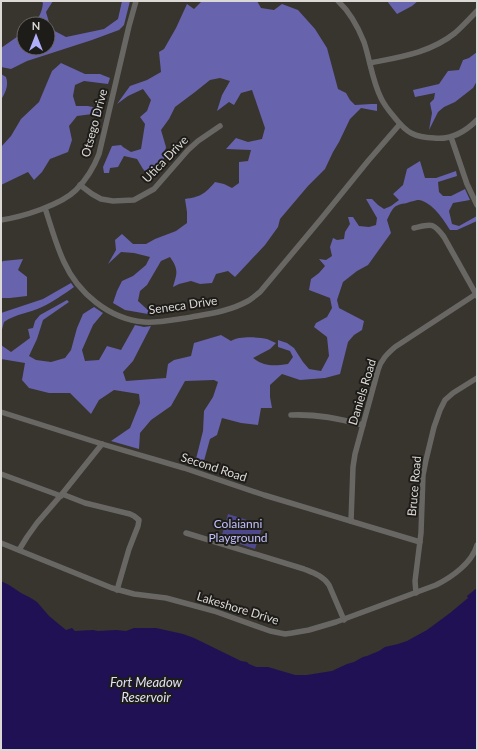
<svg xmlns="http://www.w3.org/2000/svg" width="478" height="751" font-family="Lato,sans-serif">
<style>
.green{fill:#4e498d}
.forest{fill:#6763ad}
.water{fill:#1f1154}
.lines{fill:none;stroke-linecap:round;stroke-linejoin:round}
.minor{stroke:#696764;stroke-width:5.5}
.labels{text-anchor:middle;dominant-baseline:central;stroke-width:4;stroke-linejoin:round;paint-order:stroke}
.street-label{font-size:12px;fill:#dbd8d5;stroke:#1e1c19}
.park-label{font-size:12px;fill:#c1c1fe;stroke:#1e1c19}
.water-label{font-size:13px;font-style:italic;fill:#dfe0f5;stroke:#1e1c19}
</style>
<rect width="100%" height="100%" fill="#38342e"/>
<polygon class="green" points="228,514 263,525 255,549 221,538"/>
<g class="forest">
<path d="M41 1H53L46 12 51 29 66 37 104 29 118 19 122 1H130L124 25 119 30 92 40 27 61 11 69 1 67V48L24 32V48H48V24H33C39 18 42 12 43 3Z"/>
<path d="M202 1H257L261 8 274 10 282 4 298 10 315 29 327 48 338 89 346 93 350 100 355 105 371 104H377V111L361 108 350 119 339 142 333 152 325 169 308 186 280 219 278 227 265 245 235 277 228 271 216 274 212 283 200 284 191 281 179 284 173 287C177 273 179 270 170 257L161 261 147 285 140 291 138 301 150 312 148 314 125 310 113 303 117 291 122 281 133 276 146 265 150 257 134 253 121 252 108 264 116 250 115 240 122 234 133 244H146L155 239 176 231 187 223V212L185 199C200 197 205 194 215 182L224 184 232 188 239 183V162L248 161 251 150 226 149 236 138 248 142 262 139 265 128 252 90 241 93 234 105 229 102 217 111 222 95 230 81 220 78 210 80 195 92 175 107 169 119 161 130 166 147 163 164 150 177 143 169 137 159 124 156 118 167 110 168 109 173H104L103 167 112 146 121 145 123 147 131 152 141 149 145 124 140 117 147 111 151 100 143 89 128 96 117 104 130 86 147 80 161 72 159 52 164 49 176 28 187 4 194 9Z"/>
<polygon points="387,1 418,1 412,6 397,14"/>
<polygon points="477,52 477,81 473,88 455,102 444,107 438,112 429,130 432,113 430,103 434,99 435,93 415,97 413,90 439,84 448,71 459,70 463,60 469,58"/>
<polygon points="61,63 85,74 100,74 110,78 108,84 84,81 75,85 73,96 76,106 88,106 101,109 100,113 77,116 69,126 72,140 68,152 50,159 42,172 34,180 28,172 1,185 1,147 11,136 21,119 39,102 52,71"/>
<path d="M1 74 6 77C9 86 5 93 1 100Z"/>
<path d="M420 161 425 178H436L456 171 457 176 438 182 439 192 443 196H451L465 189 470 200 453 203 449 211 452 224 459 226 477 216V221L457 230H450C444 220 432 202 419 200 416 200 410 202 407 203 393 205 393 208 387 220L391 233 368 265 357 271 343 282 337 300 339 308 364 321 362 330 354 335 348 342 340 374 325 378 300 380 282 374 270 385V397L272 408H261L258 425 241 423 222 418 217 435 210 439 202 468 194 467 203 431 204 411 213 397 218 382 214 380 185 381 171 406 151 420 140 433 139 449 111 441 130 428 140 403 139 394 114 390 99 400 91 414 70 393H49L29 388 22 380 25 363 1 359V345L11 352 30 338 28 329 33 328 35 321 40 315 67 300 69 302 43 320 37 339 29 356 36 360 51 362 65 358 71 350 77 328 83 314 94 307 103 313 93 325 82 350 85 361 99 360 107 346 121 350 135 325 144 327 151 326 133 361 123 372 126 381 166 378 168 364 174 360 191 356 194 343 221 335 231 341C239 336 258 337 267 339 270 340 273 342 276 343L270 349 253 358C265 367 274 366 288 364L293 357 290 351 278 347V340L287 343 294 348 303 362 309 369 321 371 329 356 327 337 314 327 316 323 327 317 332 308 330 298 309 290 311 279 319 273 325 266 319 259 326 260 332 256 330 247 333 238 337 240 344 239 345 232 350 224 348 217H353L359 226 369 227 376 225 377 218 366 199H372L378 205 384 209 391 206 399 200 393 194 403 185 407 169Z"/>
<polygon points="23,259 18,270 27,277 27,296 10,298 1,298 1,263 3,261"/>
<path d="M71 283 74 287C64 294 53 302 42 307 30 313 15 314 4 322L1 333V313L43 299Z"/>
</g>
<polygon class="water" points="1,581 9,585 21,593 29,597 37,602 49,616 66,630 72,628 75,631 93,630 98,631 116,630 126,631 134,628 156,628 183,634 194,638 241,661 247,662 249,664 256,667 268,667 295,675 307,675 332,671 347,664 354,662 363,657 367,656 379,651 385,647 398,644 407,641 427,630 450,613 468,598 467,596 477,588 477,750 1,750"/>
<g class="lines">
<g class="minor">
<path d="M338 1C350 12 358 27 364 42 370 60 372 80 381 98 384 105 390 112 395 118 407 133 414 137 434 138 451 140 465 132 477 120"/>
<path d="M370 63C400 57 430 53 455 33 463 26 470 18 477 11"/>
<polyline points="451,137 467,184 477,205"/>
<polyline points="80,185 92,194 101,199 113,201 134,200 154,189 188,150 198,141 220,126"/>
<path d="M45 208C51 226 56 245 64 262 78 293 109 319 144 322 158 323 172 320 186 318 207 314 228 312 248 301 252 299 256 295 260 292L321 219 368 161 400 124"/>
<path d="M1 220C22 217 61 205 76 190 86 180 94 167 99 154L129 26 136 1"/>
<path d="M414 228C431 224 433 222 444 237L477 296"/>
<polyline points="1,412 102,444 184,468 264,495 420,542"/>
<path d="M291 415C317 414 338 418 363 425"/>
<polyline points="1,474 61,496"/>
<polyline points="62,494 85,503 130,514 134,516 139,520 138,526 129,549 117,590"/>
<path d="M351 521 353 467 355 454 378 370C381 360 387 354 395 347L476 294"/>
<path d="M186 533 304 569C314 573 323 576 329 585L344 620"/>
<path d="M1 543 112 588 134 594 166 598 214 611 270 631 285 634 292 633 309 630 336 622 436 585C452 577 472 563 477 545"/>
<polyline points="19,550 27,537 37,523 62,494 102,444"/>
<polyline points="416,593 415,581 421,533 423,475 426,460 434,427 440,410 445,400 453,393 477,378"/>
</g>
</g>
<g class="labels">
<g class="street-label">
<text transform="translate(94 123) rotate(-75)">Otsego Drive</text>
<text transform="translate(165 159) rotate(-46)">Utica Drive</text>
<text transform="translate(183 305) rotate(-8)">Seneca Drive</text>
<text transform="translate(362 392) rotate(-73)">Daniels Road</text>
<text transform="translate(214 467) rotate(18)">Second Road</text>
<text transform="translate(414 486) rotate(-85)">Bruce Road</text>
<text transform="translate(238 608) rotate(17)">Lakeshore Drive</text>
</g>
<g class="park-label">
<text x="238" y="523">Colaianni<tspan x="238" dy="14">Playground</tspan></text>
</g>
<g class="water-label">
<text x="146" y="682">Fort Meadow<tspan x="146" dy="15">Reservoir</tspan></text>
</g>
</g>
<rect width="478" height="751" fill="none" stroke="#dbd8d5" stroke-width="4"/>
<g transform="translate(36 36)"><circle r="19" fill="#1e1c19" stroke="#6a6764"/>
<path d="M0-3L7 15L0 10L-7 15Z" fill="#afaefa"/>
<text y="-6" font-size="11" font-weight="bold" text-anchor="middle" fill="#dbd8d5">N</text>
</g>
</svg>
